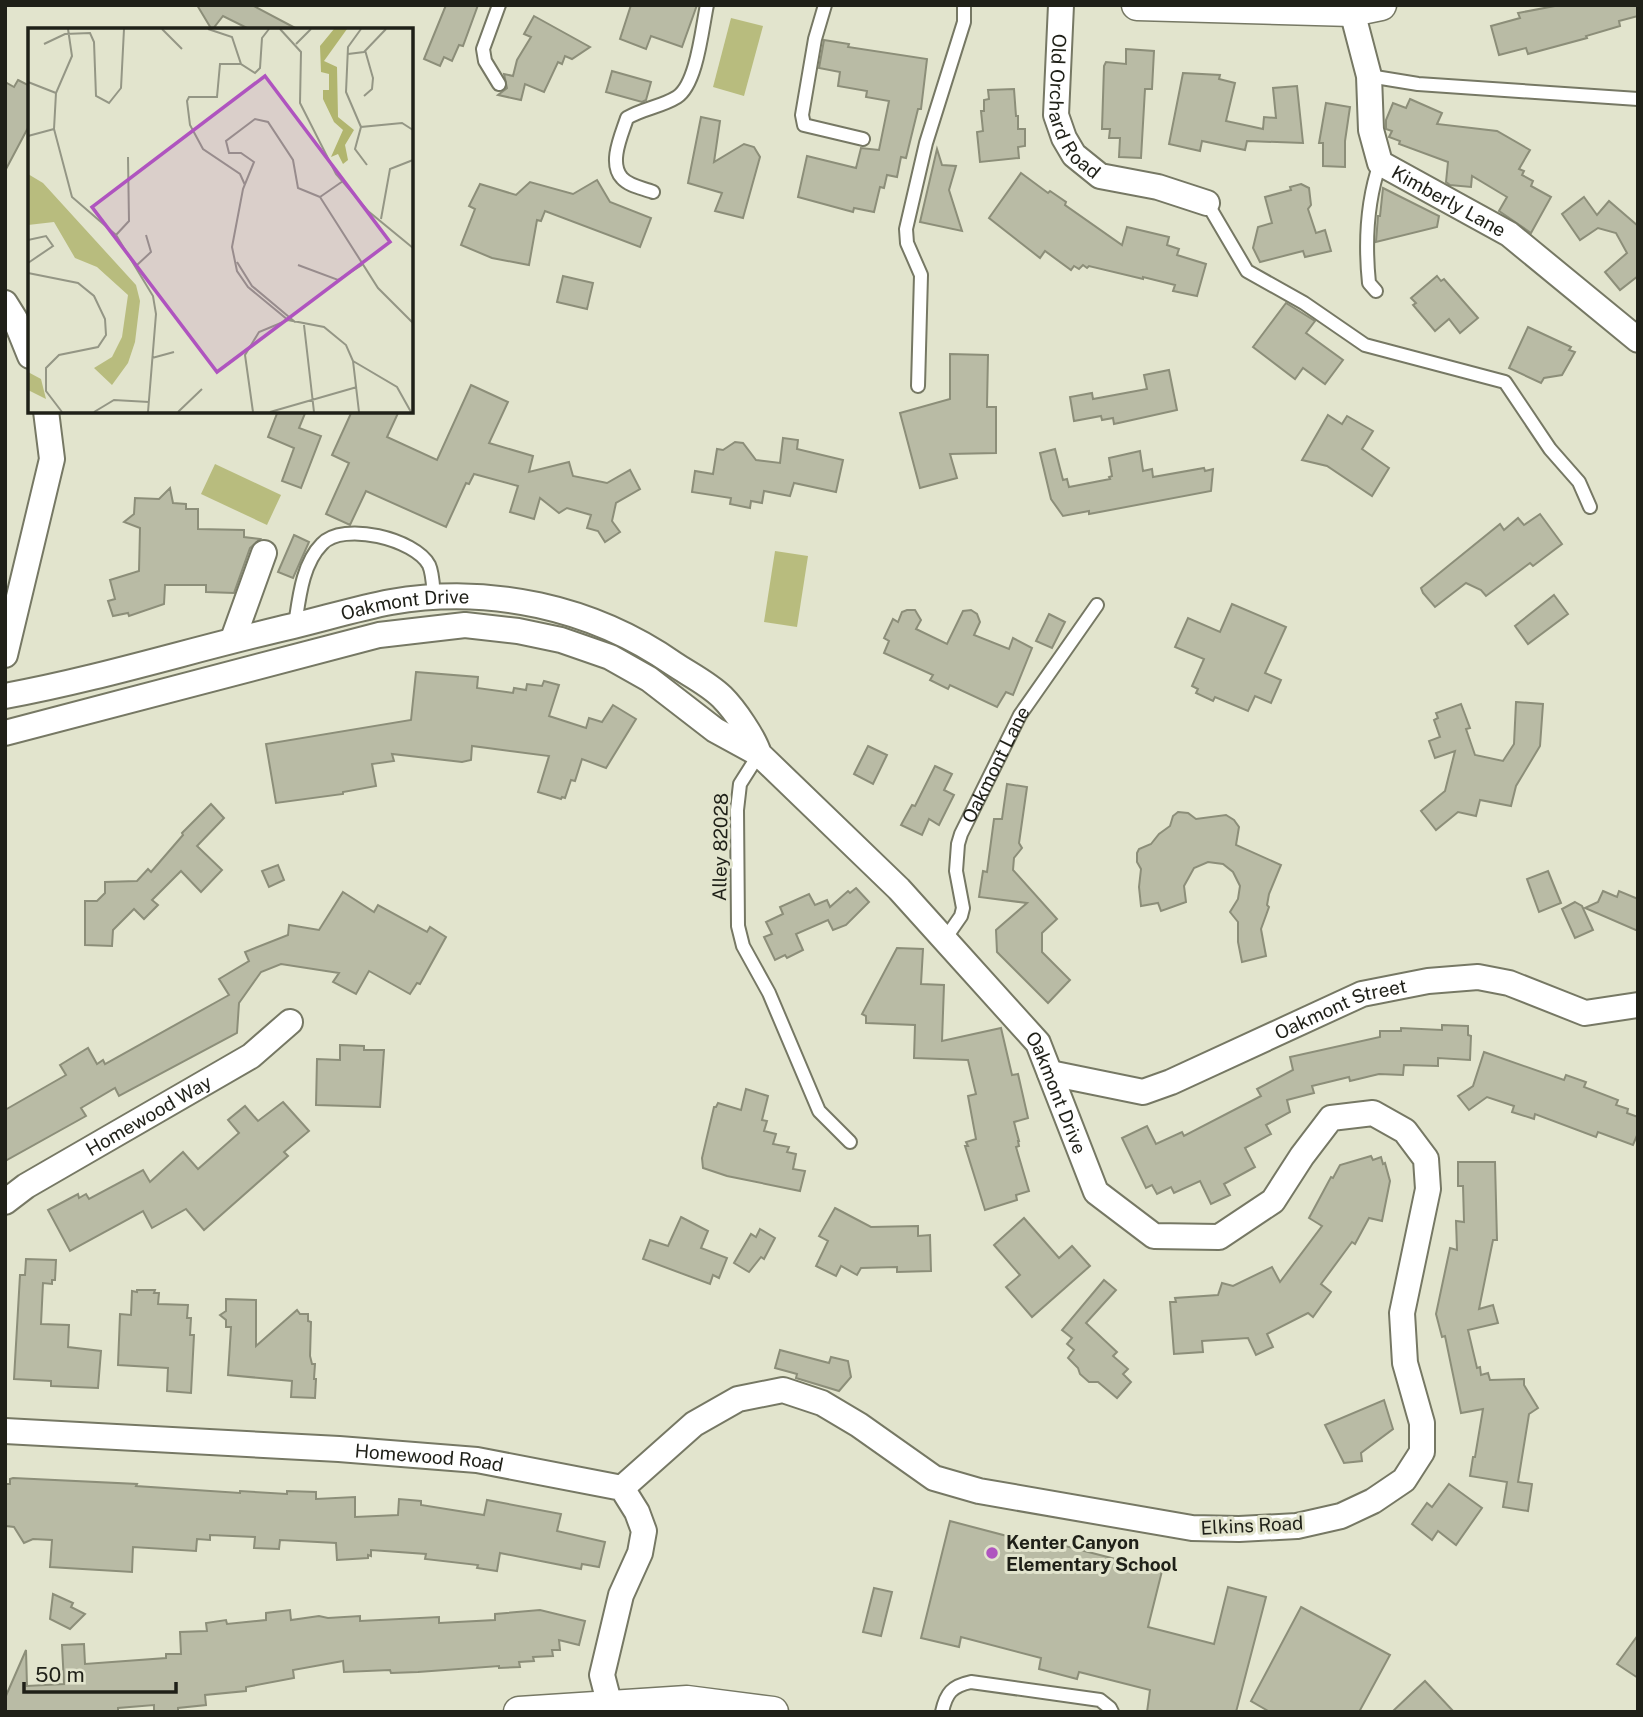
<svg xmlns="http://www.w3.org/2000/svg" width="1643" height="1717" font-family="'Public Sans',sans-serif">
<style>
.green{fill:#b8bc7e}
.building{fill:#b9bba5;stroke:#8c8e79;stroke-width:2}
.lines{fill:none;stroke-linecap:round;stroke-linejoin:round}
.service-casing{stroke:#767864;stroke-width:16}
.minor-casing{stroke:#767864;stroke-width:28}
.tertiary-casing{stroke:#767864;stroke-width:33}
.service{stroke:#fff;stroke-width:12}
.minor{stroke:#fff;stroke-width:24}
.tertiary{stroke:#fff;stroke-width:30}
.poi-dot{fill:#af54bf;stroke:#e2e4cd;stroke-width:2.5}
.labels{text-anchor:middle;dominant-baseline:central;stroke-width:6;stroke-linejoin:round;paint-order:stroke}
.street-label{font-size:19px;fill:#1f2018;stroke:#e2e4cd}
.poi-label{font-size:19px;font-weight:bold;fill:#1f2018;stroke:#e2e4cd;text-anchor:start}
.inset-road{fill:none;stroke:#949685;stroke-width:2}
.view{fill:#af54bf;fill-opacity:0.15;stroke:#af54bf;stroke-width:3.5}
.inset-edge{fill:none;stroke:#1f2018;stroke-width:3.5}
</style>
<rect width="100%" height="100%" fill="#e2e4cd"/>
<g class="green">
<polygon points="731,18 763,26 744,96 713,87"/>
<polygon points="215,464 281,495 267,525 201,494"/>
<polygon points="775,551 808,556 797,627 764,622"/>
</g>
<g class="building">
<polygon points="197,5 252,5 299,30 251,30 223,16 212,30"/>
<polygon points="446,5 478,5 463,46 459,45 452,61 444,57 440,66 424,59"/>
<polygon points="631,5 697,5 682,47 651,36 646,49 620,39"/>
<polygon points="1560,5 1638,5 1638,16 1619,21 1620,26 1586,36 1587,38 1528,54 1526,48 1499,55 1491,26 1520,18 1518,13"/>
<polygon points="534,16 590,47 572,59 565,56 562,64 558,62 544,92 525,84 521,100 498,95 507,88 504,74 513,76 517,60 531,37 524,34"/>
<polygon points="824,40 849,44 848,47 927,59 921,109 918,109 906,158 901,157 897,177 887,175 884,188 880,187 874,212 854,208 853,212 798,197 807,156 856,168 861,148 879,150 889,101 866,97 867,91 838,86 840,72 819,68"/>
<polygon points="1126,49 1154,51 1152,89 1145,89 1141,158 1119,157 1120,138 1109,138 1110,129 1102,129 1104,66 1106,62 1126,64"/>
<polygon points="612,71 651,82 646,100 642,102 606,92"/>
<polygon points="1183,73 1220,75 1219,79 1235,83 1226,121 1263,129 1264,117 1276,118 1273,88 1297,86 1303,143 1247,141 1245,150 1202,141 1200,151 1169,144"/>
<polygon points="18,80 30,86 30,124 5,171 5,82 14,87"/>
<polygon points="1014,89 1016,116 1018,116 1018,129 1025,129 1025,146 1018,147 1019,158 980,162 977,132 983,131 981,111 984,111 984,100 989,99 988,90"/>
<polygon points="1410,99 1442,113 1437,124 1497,131 1530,150 1519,169 1524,171 1522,175 1533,181 1531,186 1551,197 1531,233 1499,211 1507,197 1472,176 1471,187 1450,185 1446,182 1448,162 1399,144 1400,141 1389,137 1392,131 1386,129 1386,120 1393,103 1406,108"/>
<polygon points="1326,103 1350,107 1345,141 1345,167 1323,166 1323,143 1319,143"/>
<polygon points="701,117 720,121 714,162 744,144 754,147 760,157 743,218 715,211 722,193 688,183"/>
<polygon points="937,149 942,165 956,166 949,190 962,231 920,222"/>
<polygon points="1021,173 1048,193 1050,191 1066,202 1065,205 1122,245 1127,227 1169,237 1167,245 1179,249 1177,255 1206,264 1197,296 1173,291 1175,285 1143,277 1143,279 1089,266 1087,268 1083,265 1079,269 1074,266 1071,270 1045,251 1040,258 989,218"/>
<polygon points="597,180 610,202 651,218 640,247 545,211 541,221 537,220 529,265 492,258 461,245 475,209 469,206 480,184 516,195 530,182 573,194"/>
<polygon points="1301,184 1309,188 1311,205 1308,209 1316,233 1325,230 1331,251 1305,257 1303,251 1260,262 1253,248 1258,227 1272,223 1265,197 1291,190 1290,187"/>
<polygon points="1383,188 1439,216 1437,227 1376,242 1378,216 1380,216"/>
<polygon points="1584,197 1597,215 1609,201 1638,226 1638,276 1620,290 1605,272 1627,253 1616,233 1598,228 1580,240 1562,214"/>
<polygon points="563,276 593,283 587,309 557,302"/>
<polygon points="1437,276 1441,281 1444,279 1478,318 1460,333 1449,319 1435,331 1413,305 1416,303 1411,298"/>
<polygon points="1286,303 1315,321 1306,333 1343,360 1325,384 1303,368 1295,379 1253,347"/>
<polygon points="1528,327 1571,347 1569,350 1575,352 1562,375 1544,378 1541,383 1509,368"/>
<polygon points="950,354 988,355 987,407 996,407 996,453 950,454 957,478 920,488 900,413 950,399"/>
<polygon points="1169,370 1177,410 1114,424 1113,418 1102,420 1101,416 1074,421 1070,397 1092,393 1093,399 1147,389 1144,375"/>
<polygon points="471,385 508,402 489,443 533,456 529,472 569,462 573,476 607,483 630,470 640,489 616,503 612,521 620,532 605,542 598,531 587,528 591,515 567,508 559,513 540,498 534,519 510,512 518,486 474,474 469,484 466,483 446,527 366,491 350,525 326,514 349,463 332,455 352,411 399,411 387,437 437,460"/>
<polygon points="278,411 306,411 299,428 321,436 301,488 282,481 294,448 268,437"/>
<polygon points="1328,415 1342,424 1347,416 1373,431 1362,449 1389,468 1372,496 1327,466 1302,460"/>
<polygon points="783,438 798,440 797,449 843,460 836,492 794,483 790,496 764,491 762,503 751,501 750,508 730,504 731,498 692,492 695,471 713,474 717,449 723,450 735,442 743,443 756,460 780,463"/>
<polygon points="1055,449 1063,480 1067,479 1069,487 1110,479 1109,477 1112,476 1109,458 1140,451 1143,471 1152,469 1153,477 1204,468 1205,471 1213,469 1211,491 1089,514 1089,511 1063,516 1051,499 1040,453"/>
<polygon points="170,488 173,503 186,504 186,509 198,509 198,529 244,530 244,537 260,539 250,548 234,593 206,592 206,585 165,585 164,604 129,616 128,613 113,616 108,601 115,599 110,580 139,571 140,528 124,522 134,514 135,498 159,499"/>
<polygon points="1540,514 1562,544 1533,566 1530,563 1486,596 1481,590 1466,583 1435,607 1423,593 1421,588 1500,524 1504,530 1518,518 1524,525"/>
<polygon points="294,535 309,542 293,578 278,572"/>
<polygon points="1554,595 1568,614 1528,644 1515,626"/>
<polygon points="1232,604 1286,627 1265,673 1281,680 1271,703 1255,696 1248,711 1215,697 1213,701 1196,693 1198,689 1192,686 1204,659 1175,647 1188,618 1220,632"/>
<polygon points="907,610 915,610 921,620 916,629 947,644 963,611 971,610 977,614 980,622 974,635 1009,649 1013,638 1032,648 1013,695 1006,692 997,707 950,685 948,689 930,680 933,675 884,653 889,641 884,638 893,619 898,622 902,612"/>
<polygon points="1049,614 1065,622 1052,648 1036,641"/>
<polygon points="416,672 478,677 477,688 513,693 514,688 526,690 527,684 542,686 544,681 559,685 549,716 586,728 589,718 602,722 613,705 636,719 606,768 582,759 575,781 571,780 565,798 562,797 561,799 538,792 549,756 472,746 471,760 462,762 392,754 394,761 372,764 376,786 343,792 343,794 276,803 266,744 411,720"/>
<polygon points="1516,702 1543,704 1540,746 1516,786 1511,806 1480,800 1476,816 1458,812 1436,830 1421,811 1445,791 1455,751 1435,758 1429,741 1440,737 1434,720 1438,718 1436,713 1461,704 1470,728 1466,729 1475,755 1503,761 1514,744"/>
<polygon points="868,746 887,755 873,784 854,774"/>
<polygon points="935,766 952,774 944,790 954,795 939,825 929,819 922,835 901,825 912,805 915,806"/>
<polygon points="1007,784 1027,787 1019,843 1022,848 1014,858 1013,870 1057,919 1042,933 1042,952 1070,980 1048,1003 997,952 996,930 1027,903 979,897 983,871 987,872 994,819 1002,819"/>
<polygon points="211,804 224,818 197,846 222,870 201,892 181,871 152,900 158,905 144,919 134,909 113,930 112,946 85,945 85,901 97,901 105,893 105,882 137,881 148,869 151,872 183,835 182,833"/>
<polygon points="1178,812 1188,813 1196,819 1226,815 1234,820 1239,827 1236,845 1281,865 1269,894 1267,905 1269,907 1261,929 1266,956 1242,962 1238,942 1238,922 1230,912 1238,899 1240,886 1233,872 1223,864 1208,862 1194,868 1184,886 1186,902 1161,911 1158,903 1141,906 1139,887 1141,869 1137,862 1137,853 1139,849 1151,844 1159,834 1170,826 1173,816"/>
<polygon points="278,865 284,880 269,887 262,871"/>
<polygon points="1548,871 1561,903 1539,912 1527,879"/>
<polygon points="856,888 869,902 846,925 833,930 828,920 796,934 803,950 787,958 785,955 775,960 764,937 772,934 766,922 783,914 780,907 809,894 815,905 827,900 830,907 848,891 850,893"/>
<polygon points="1603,891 1617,897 1619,891 1638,899 1638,931 1585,908 1598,902"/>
<polygon points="343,892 374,912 378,905 427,932 430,927 446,937 420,984 417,983 410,994 369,971 356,994 333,982 339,973 281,964 261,972 239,1003 237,1033 119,1096 115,1088 81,1108 86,1116 5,1161 5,1110 66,1075 60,1065 88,1048 97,1064 103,1060 105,1064 229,995 219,979 249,961 245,952 288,935 289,925 319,930"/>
<polygon points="1575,902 1582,906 1593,930 1575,938 1562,909"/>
<polygon points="897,948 923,949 921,984 944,985 942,1041 1001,1028 1012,1075 1018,1074 1028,1118 1014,1122 1019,1141 1018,1141 1019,1146 1016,1147 1029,1191 1016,1195 1017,1200 985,1210 965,1146 968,1146 966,1142 976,1139 968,1096 976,1094 968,1060 914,1058 915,1025 866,1023 866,1016 862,1014"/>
<polygon points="1442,1025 1468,1026 1468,1035 1471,1036 1470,1060 1438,1058 1438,1066 1404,1065 1403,1075 1379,1074 1350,1081 1349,1077 1312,1086 1314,1093 1287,1100 1290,1112 1266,1125 1271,1134 1245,1148 1255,1167 1224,1184 1230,1195 1211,1204 1200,1181 1174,1193 1171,1187 1157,1194 1152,1185 1146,1188 1122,1138 1147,1126 1156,1144 1182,1132 1184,1136 1261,1096 1257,1089 1293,1070 1290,1057 1380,1037 1380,1031 1401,1031 1401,1028 1442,1030"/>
<polygon points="340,1045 364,1046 364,1050 384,1050 380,1107 316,1105 317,1059 340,1060"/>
<polygon points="1484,1052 1564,1080 1566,1075 1586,1082 1584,1087 1618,1100 1616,1105 1628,1109 1627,1113 1638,1117 1638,1133 1633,1145 1598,1132 1596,1137 1535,1114 1534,1119 1512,1112 1514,1106 1487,1097 1469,1110 1458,1096 1473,1086"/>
<polygon points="746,1089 768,1096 762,1120 767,1121 764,1131 776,1134 773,1144 789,1147 787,1152 796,1154 793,1169 805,1171 800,1191 727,1176 703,1168 702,1158 714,1107 716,1107 718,1103 741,1110"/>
<polygon points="283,1102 309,1131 284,1152 288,1156 204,1230 186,1209 152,1228 143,1211 70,1251 48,1210 78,1194 79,1198 86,1194 89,1199 143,1170 150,1182 183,1152 198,1169 239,1133 228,1120 245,1106 258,1121"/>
<polygon points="1371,1156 1373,1160 1381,1157 1383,1164 1385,1163 1390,1181 1382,1221 1369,1218 1355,1244 1352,1242 1321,1284 1331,1292 1313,1317 1308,1313 1267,1334 1273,1347 1256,1355 1248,1338 1202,1341 1203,1352 1174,1354 1170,1302 1176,1302 1175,1298 1218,1295 1222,1283 1233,1286 1272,1267 1280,1282 1322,1226 1309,1218 1331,1177 1333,1178 1340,1165"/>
<polygon points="1458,1162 1495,1162 1497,1240 1493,1240 1479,1309 1493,1305 1498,1323 1468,1330 1477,1368 1480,1367 1481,1375 1488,1373 1490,1380 1524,1379 1524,1385 1538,1408 1529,1414 1518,1482 1532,1484 1528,1511 1503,1507 1507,1482 1470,1476 1473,1457 1475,1457 1483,1409 1461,1413 1445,1336 1442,1337 1436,1314 1450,1248 1457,1250 1456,1221 1464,1222 1463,1186 1458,1186"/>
<polygon points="835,1208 871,1227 918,1226 918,1236 930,1235 931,1271 897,1272 897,1267 861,1268 857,1275 841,1266 836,1276 816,1266 828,1241 819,1236"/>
<polygon points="681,1217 708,1231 701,1248 727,1258 719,1278 713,1275 710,1284 643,1259 650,1240 668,1246"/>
<polygon points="1024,1218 1059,1258 1072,1246 1090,1266 1032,1317 1006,1287 1020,1275 994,1245"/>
<polygon points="760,1229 775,1238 764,1259 761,1257 749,1272 734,1263 751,1234 756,1237"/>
<polygon points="26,1259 56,1260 55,1280 52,1280 52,1284 43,1283 41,1324 69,1325 68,1347 101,1351 98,1388 51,1386 51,1381 14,1379 20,1275 25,1275"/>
<polygon points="1104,1280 1116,1290 1086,1323 1117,1352 1113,1356 1128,1369 1123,1374 1131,1382 1117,1398 1098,1382 1089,1382 1080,1374 1078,1368 1068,1358 1074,1350 1067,1344 1072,1338 1062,1330"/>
<polygon points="137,1290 155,1290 154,1293 159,1293 158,1304 188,1305 187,1318 191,1318 190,1335 194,1335 191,1393 167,1391 168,1368 118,1365 120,1314 131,1315 132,1291 137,1292"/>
<polygon points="226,1299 256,1300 256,1346 297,1310 300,1314 308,1314 308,1321 311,1322 310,1356 312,1364 315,1364 314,1379 316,1379 315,1398 291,1397 292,1381 228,1375 231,1327 226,1327 226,1320 220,1315 226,1311"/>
<polygon points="780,1350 829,1363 831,1357 848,1361 851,1377 839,1391 796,1378 797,1374 775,1368"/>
<polygon points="1384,1400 1393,1429 1361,1453 1362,1461 1344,1463 1325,1425"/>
<polygon points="13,1478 137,1484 136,1486 240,1493 240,1491 287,1494 287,1491 316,1492 316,1499 355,1497 355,1517 398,1515 399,1499 421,1501 421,1505 484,1515 487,1500 561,1514 557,1531 605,1542 599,1567 582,1564 581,1569 500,1553 497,1571 477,1568 478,1565 425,1559 426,1554 371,1550 371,1556 368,1555 368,1558 337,1560 336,1543 280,1540 279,1549 254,1548 255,1537 210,1535 210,1540 197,1539 196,1551 133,1547 132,1572 50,1567 52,1540 33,1539 24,1543 14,1527 6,1526 5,1524 5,1484 10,1484 10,1479"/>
<polygon points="1449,1484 1482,1508 1456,1545 1438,1531 1432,1540 1412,1524 1427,1503 1432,1507"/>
<polygon points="950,1521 1064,1551 1065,1546 1162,1571 1148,1627 1214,1644 1228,1587 1266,1597 1236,1712 1147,1712 1150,1690 1079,1672 1077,1679 1039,1669 1041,1658 961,1637 959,1647 921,1638"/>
<polygon points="874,1588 892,1592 881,1636 863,1632"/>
<polygon points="53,1594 73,1603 71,1607 85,1614 70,1629 50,1619"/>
<polygon points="1301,1607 1390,1655 1359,1712 1270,1712 1251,1701"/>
<polygon points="290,1610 291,1620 319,1616 328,1618 360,1616 360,1621 439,1617 439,1623 495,1620 495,1614 540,1610 585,1621 579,1645 559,1640 560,1650 552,1650 553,1656 533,1657 534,1661 519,1662 520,1667 499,1668 499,1666 418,1672 391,1673 390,1670 344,1672 343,1661 293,1670 294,1678 246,1687 246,1691 205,1695 206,1705 178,1708 178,1712 154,1712 154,1705 118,1708 118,1712 5,1712 5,1698 26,1650 27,1686 64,1684 62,1645 84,1644 85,1664 166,1658 166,1654 181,1654 180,1632 207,1631 206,1623 226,1620 227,1624 266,1620 266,1613"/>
<polygon points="1638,1635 1638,1678 1617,1664"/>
<polygon points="1425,1681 1454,1712 1392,1712 1412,1693"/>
</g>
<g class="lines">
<defs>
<g id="service">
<polyline points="499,5 483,49 485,61 499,84"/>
<polyline points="825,5 815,39 802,115 804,125 863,139"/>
<polyline points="1369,76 1418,84 1638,99"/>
<path d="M653 192C643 188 629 186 622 178 608 163 622 134 627 118 644 108 661 107 677 97 697 84 702 28 707 5"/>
<polyline points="1207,203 1247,271 1304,303 1365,345 1505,382 1550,449 1579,482 1590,507"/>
<path d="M1376 291 1369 283C1365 244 1367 201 1380 163"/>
<polyline points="918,386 921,275 907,243 906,229 926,143 964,22 964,5"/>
<path d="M295 625C299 599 302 564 322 544 343 521 415 539 429 565 433 574 433 588 434 597"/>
<polyline points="759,754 740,784 737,810 738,926 743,946 769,993 819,1111 850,1142"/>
<path id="s1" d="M945 939 961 916 963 908 956 871 958 844 961 834 1020 715 1097 605"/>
<path d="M942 1712C946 1693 952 1686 971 1682L1100 1700 1110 1708 1112 1712"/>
</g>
<g id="minor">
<path id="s2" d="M1061 5 1056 115 1064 138 1074 155 1100 176 1158 187 1207 203"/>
<path id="s3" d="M1352 11 1369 76 1371 130 1380 163 1509 234 1638 340"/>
<polyline points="5,303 15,319 30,356"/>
<polyline points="233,639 264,553"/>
<polyline points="5,655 52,459 46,411"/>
<path id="s4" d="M5 696C103 678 197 648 293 626 326 618 359 608 391 602 490 585 592 607 674 664 689 674 709 684 722 697 735 710 754 738 759 754L899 889 1038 1043 1096 1192 1154 1236 1219 1237 1273 1201 1302 1156 1331 1118 1373 1113 1405 1131 1426 1159 1428 1189 1402 1313 1405 1363 1422 1423V1452L1404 1480 1373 1501 1341 1516 1297 1526 1239 1529 1192 1528 979 1491 934 1478 859 1425 822 1403 783 1390 738 1399 694 1424 622 1488"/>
<polyline points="5,733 379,635 465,625 518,631 561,640 610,657 649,679 715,730 759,754"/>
<path id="s5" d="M1050 1073 1143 1092 1171 1082 1362 994 1428 981 1478 977 1509 983 1585 1013 1638 1005"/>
<path id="s6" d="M5 1202 26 1186 251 1056 290 1022"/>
<path id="s7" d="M5 1431 339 1449 477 1460 622 1488 637 1512 644 1531 640 1553 621 1595 602 1675 610 1706"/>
</g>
<g id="tertiary">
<polyline points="1137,5 1352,11 1381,5"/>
<polyline points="519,1712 687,1701 773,1712"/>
</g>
</defs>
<use href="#service" class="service-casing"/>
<use href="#minor" class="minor-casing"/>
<use href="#tertiary" class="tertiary-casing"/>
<use href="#service" class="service"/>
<use href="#minor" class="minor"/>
<use href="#tertiary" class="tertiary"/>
</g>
<circle class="poi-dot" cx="992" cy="1553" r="7"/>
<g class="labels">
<g class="street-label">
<text stroke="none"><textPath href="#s2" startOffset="107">Old Orchard Road</textPath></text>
<text stroke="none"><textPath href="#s3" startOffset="234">Kimberly Lane</textPath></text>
<text stroke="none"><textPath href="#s4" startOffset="411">Oakmont Drive</textPath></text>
<text stroke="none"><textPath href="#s1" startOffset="189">Oakmont Lane</textPath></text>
<text transform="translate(720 847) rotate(-89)">Alley 82028</text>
<text stroke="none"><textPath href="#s5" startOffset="310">Oakmont Street</textPath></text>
<text stroke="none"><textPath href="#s4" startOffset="1276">Oakmont Drive</textPath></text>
<text stroke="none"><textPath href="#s6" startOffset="168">Homewood Way</textPath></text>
<text stroke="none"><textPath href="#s7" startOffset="425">Homewood Road</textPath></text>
<text transform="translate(1252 1525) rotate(-3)">Elkins Road</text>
</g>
<g class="poi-label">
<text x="1006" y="1542">Kenter Canyon<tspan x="1006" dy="22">Elementary School</tspan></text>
</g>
</g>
<g transform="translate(28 28)">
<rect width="385" height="385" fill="#e2e4cd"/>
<path d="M0 146 15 155 108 257 112 273 107 314 100 335 84 357 66 340 84 329 94 309 100 267 69 239 47 230 26 194 0 197ZM0 344 13 351 18 371 0 362Z" fill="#b8bc7e"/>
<path d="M306 1H319L296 33 309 39 310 89 326 102 317 117 320 132 315 136 310 126 303 129 315 102 306 94 295 71V62H301V46L293 44 292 18Z" fill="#b1b56e"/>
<path class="inset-road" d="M40 1 44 28 28 65 26 101 44 169 88 207 125 268 128 286 120 384M134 1 154 21M180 1 204 9 213 36 227 45 232 40 234 10 241 1M252 1 273 24 272 75 308 146 340 183 385 220M16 16 37 6 62 5 66 14 68 68 81 75 93 60 96 1M268 16 283 1M320 26 336 24 358 1M213 36H192L189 69H161L159 73 162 97 175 121 212 146 217 157M0 54 28 65M336 68 344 61 345 50 337 22M333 99 318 64 320 19 333 1M0 108 26 101M339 137 327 121 333 99 374 95 385 102M292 169 270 160 265 132 240 94 227 91 198 113 201 125H213L226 134 215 161 204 219 209 243 220 259 260 292 296 299 318 317 325 333 331 384M292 169 350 260 385 295M292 169 315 153M353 191 362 141 385 132M88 207 101 193 100 129M0 212 18 208 25 218 0 235M209 234 224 258 267 294M109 237 123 224 118 207M270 237 310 252 334 237M0 245 50 255 66 268 77 291 78 307 70 319 31 327 18 340V363L34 384M276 297 286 384M124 330 146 324M325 333 369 359 383 384M66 384 86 372 121 374M150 384 174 361M225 384 217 327 231 304 260 292M242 384 329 359"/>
<path class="view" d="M237 48 362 214 189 344 64 179Z"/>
<rect width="385" height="385" class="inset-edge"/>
</g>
<rect width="1643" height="1717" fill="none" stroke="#1f2018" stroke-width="14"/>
<path d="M24 1682v10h152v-10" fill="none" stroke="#1f2018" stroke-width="3.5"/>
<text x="35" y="1682" font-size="21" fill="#1f2018" stroke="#e2e4cd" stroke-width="5" paint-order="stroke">50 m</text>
</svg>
